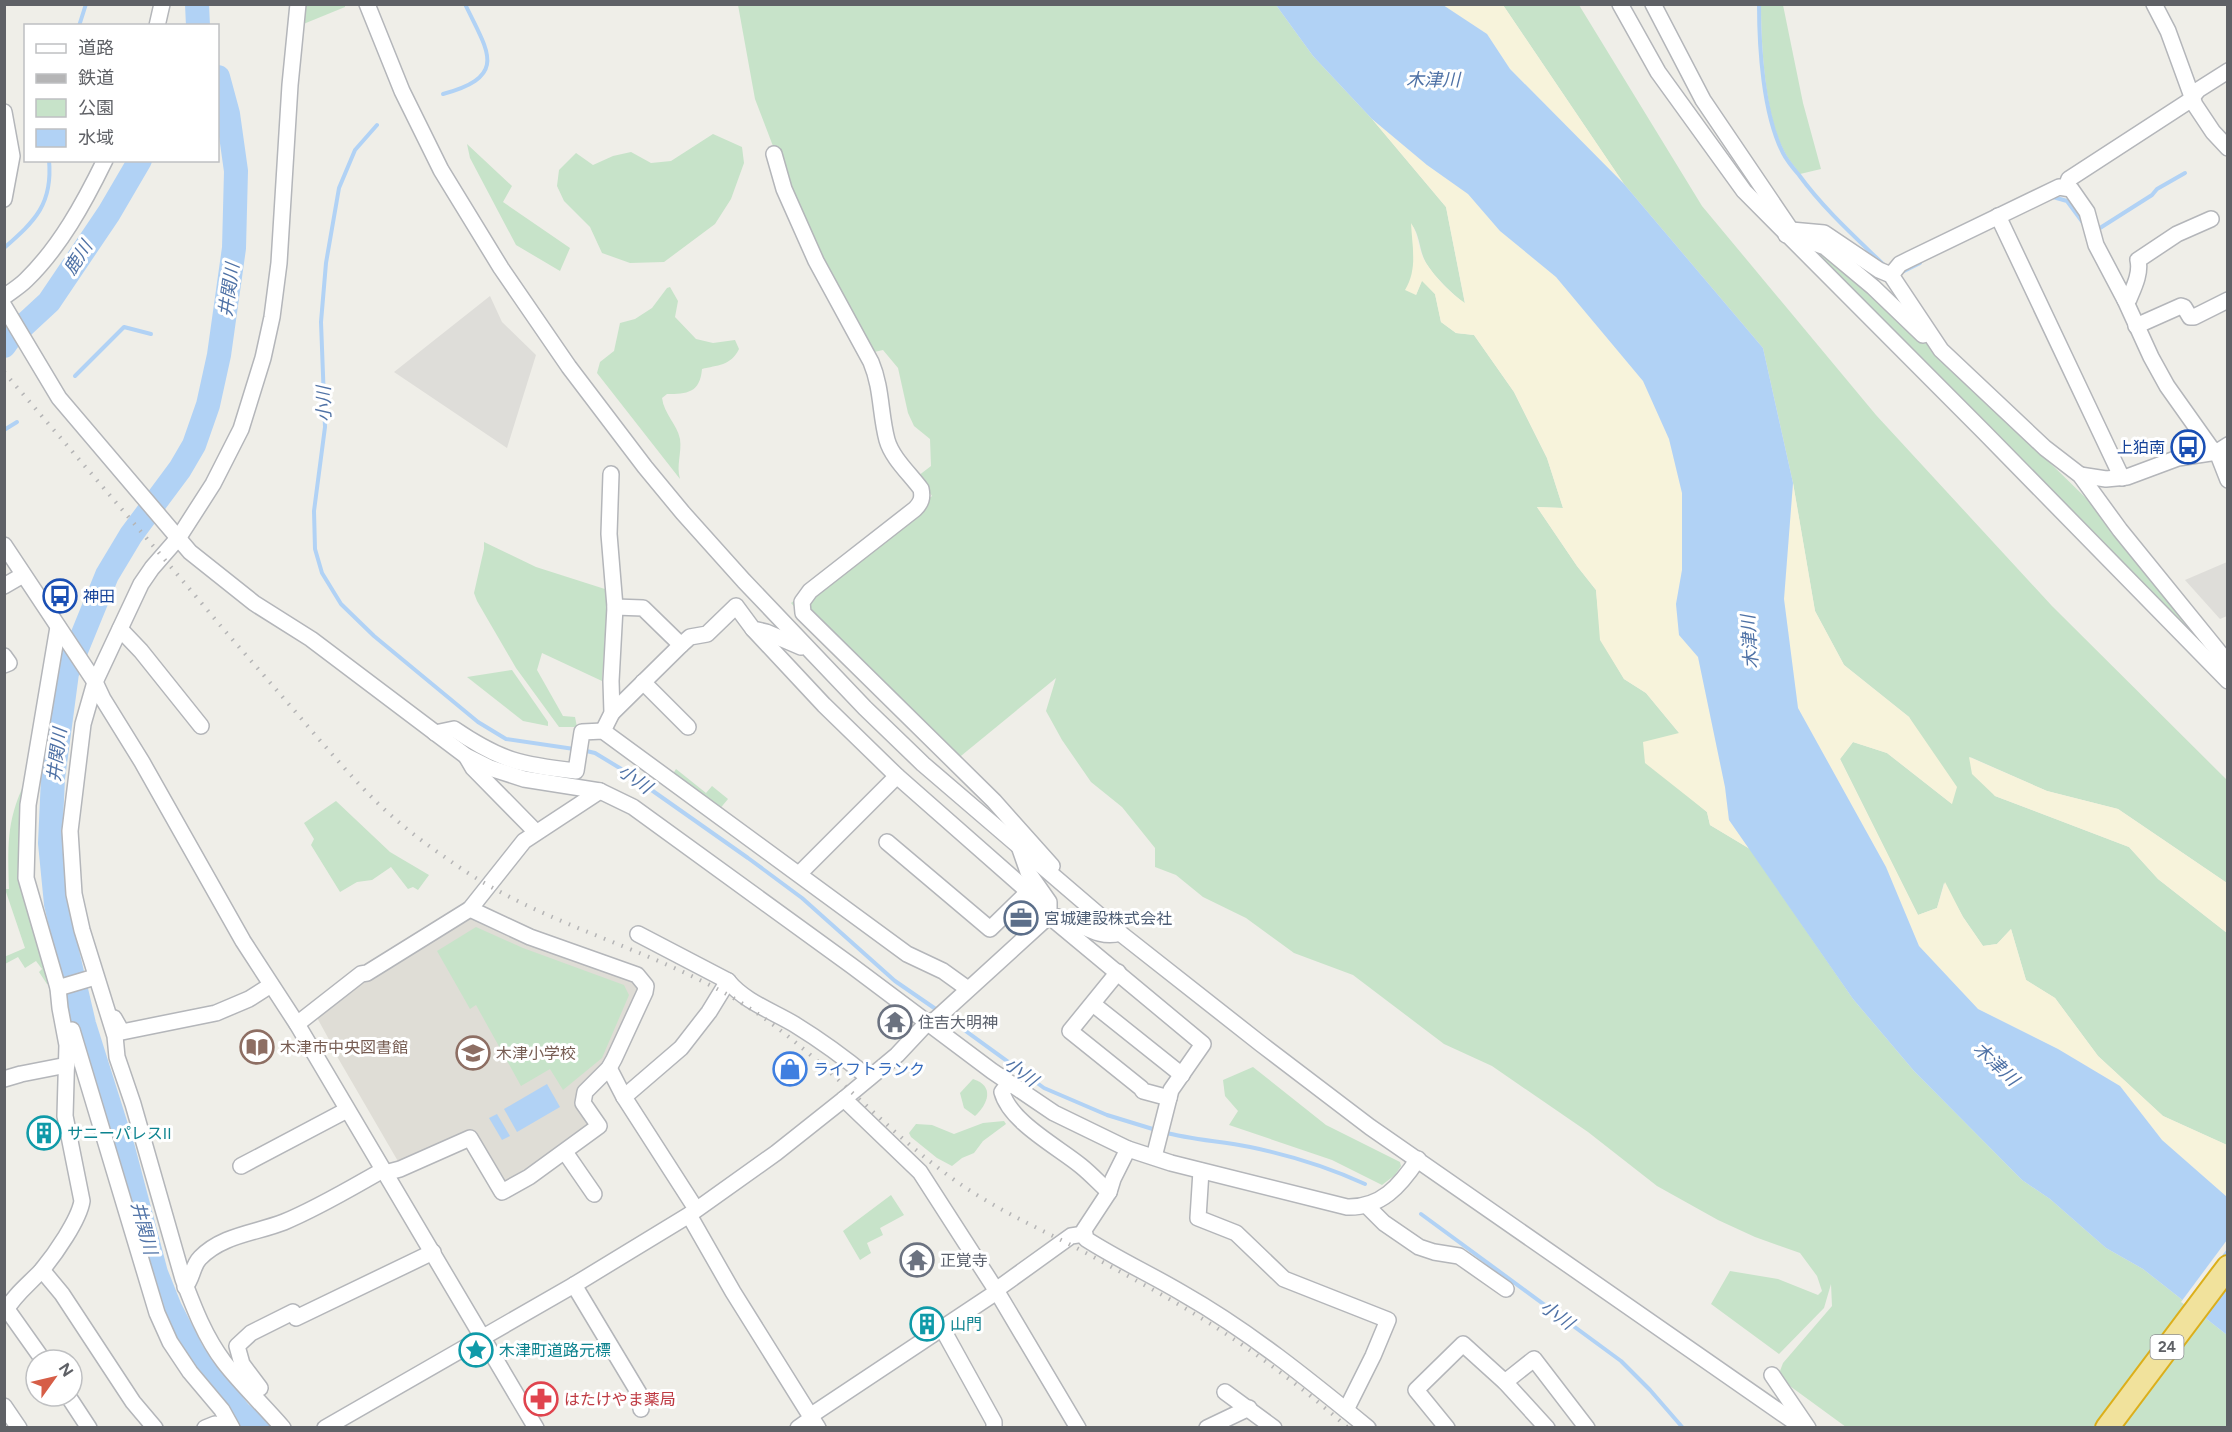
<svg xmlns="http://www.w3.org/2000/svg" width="2232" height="1432" font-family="Figtree,'Noto Sans JP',sans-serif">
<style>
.industrial{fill:#deddd9}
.education{fill:#dfddd6}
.green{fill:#c7e3c9}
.sand{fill:#f7f3db}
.water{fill:#b1d2f5}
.pier{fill:#efeee8}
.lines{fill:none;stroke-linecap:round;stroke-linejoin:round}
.stream{stroke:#b1d2f5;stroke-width:4}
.river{stroke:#b1d2f5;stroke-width:24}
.minor-casing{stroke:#b4b6ba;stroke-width:18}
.highway-casing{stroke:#dcaf1b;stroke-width:26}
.minor{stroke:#fff;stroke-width:15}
.highway{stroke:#f1e29c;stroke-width:22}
.rail{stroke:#b5b5b6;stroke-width:4;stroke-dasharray:1.5 8;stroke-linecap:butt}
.labels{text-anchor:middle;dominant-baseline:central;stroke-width:6;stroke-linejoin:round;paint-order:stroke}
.shield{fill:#fff;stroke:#8f9094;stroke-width:1.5}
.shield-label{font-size:15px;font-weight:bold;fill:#5f6166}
.transit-label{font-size:16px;fill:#164399;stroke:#fff;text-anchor:end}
.service-label{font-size:16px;fill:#4e5e75;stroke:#fff;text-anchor:start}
.worship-label{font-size:16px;fill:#5b616d;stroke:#fff;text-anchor:start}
.education-label{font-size:16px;fill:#785e54;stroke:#fff;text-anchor:start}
.shop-label{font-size:16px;fill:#366cbe;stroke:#fff;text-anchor:start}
.culture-label{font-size:16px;fill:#0d838f;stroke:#fff;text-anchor:start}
.health-label{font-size:16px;fill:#be3a42;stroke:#fff;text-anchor:start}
.water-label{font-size:18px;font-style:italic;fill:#4f72a6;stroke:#fff}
</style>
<rect width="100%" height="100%" fill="#efeee8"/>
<g class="industrial">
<polygon points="490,296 502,322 536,355 507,448 394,372"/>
<polygon points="2227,562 2227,616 2220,619 2185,580"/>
</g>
<polygon class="education" points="469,914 635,979 639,989 610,1059 579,1091 590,1128 508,1184 499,1179 472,1133 399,1163 331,1046 332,1045 315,1014 377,969"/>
<g class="green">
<polygon points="300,5 345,5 345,7 301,25"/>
<path d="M738 5H1276L1313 56 1372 119 1446 207 1465 304C1453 294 1432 275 1425 261 1419 249 1420 236 1412 225L1414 263 1411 281 1416 295 1422 280 1435 294 1441 322 1456 333 1474 335 1514 392 1547 458 1563 508 1537 507 1577 566 1596 590 1601 640 1624 679 1646 693 1680 734 1683 792 1707 812 1710 825 1750 849 1853 999 1914 1071 2022 1180 2050 1199 2106 1248 2143 1269 2227 1335V1427H1846L1783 1381 1780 1371 1783 1363 1832 1306 1831 1284 1824 1308 1779 1354 1711 1304 1730 1271 1778 1279 1818 1295 1822 1291 1817 1276 1800 1253 1755 1237 1718 1220 1657 1186 1588 1132 1492 1066 1444 1044 1353 975 1294 953 1246 918 1203 897 1176 875 1155 867V848L1122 807 1091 782 1062 740 1046 711 1056 678 956 760 806 620 791 603 932 496 918 476 931 466 930 439 914 426 908 413 898 368 883 350 870 353 805 230 755 99Z"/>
<polygon points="1503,5 1579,5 1702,206 1876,415 2052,606 2227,780 2227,883 2118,809 2047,791 1970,757 1995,796 2129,847 2158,879 2227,933 2227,1145 2163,1116 2098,1056 2055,998 2026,980 2011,929 1997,944 1983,946 1963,917 1944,883 1937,908 1918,915 1840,759 1853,742 1887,753 1952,804 1909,717 1844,665 1815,611 1793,483 1763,348 1624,184"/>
<path d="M1761 5H1783L1803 103 1821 169 1800 174C1795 167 1788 159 1784 151 1765 116 1761 45 1761 5Z"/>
<polygon points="713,134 742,147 744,163 731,199 715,224 664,262 630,263 602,253 590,227 564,201 557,186 559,170 576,153 593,165 613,156 631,152 651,163 671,161"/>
<polygon points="467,144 512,186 503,202 570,248 560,271 516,245 470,158"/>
<polygon points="1810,245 1842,267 1944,359 2091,503 2227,675"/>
<path d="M670 287 678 301 675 317 696 339 713 343 735 340 739 349C731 366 717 365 702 369 700 393 687 394 667 394L662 398C664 414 677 424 680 439 682 453 676 465 680 479L597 373 600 362 614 351 620 323 635 319 652 308 667 288Z"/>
<polygon points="484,542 536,567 608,590 602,681 542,653 537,670 563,716 575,717 577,727 559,727 516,668 477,601 474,593 484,549"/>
<polygon points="512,670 548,722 548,726 523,721 467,677"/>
<polygon points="676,769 706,793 712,786 728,799 718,811 671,777"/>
<path d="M24 784 19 835V869L54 984H47L39 972 42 969 36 961 25 968 18 957 5 964 4 957 25 948 5 889H9C8 847 6 823 24 784Z"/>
<polygon points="336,801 390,852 429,875 418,890 413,887 408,889 391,867 372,880 357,882 340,892 311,845 314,839 304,823"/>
<polygon points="476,927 523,948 624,985 629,995 602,1058 563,1090 550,1069 521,1086 476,1005 470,1009 437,951"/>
<polygon points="1253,1067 1326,1125 1400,1162 1401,1166 1395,1175 1382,1185 1332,1160 1229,1125 1238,1111 1225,1096 1223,1080"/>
<path d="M973 1079C995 1086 988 1104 975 1116L964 1108 960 1093Z"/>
<polygon points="1004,1121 1006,1124 983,1141 974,1153 962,1158 952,1166 937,1158 911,1137 909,1133 916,1124 932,1125 954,1134 983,1123"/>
<polygon points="891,1195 904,1215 880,1228 883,1235 867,1243 871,1253 860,1260 843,1231"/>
</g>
<g class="sand">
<polygon points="1443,5 1503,5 1624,184 1510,69 1487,34"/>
<path d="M1372 119 1427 165 1468 194 1500 231 1556 277 1643 381 1669 439 1682 493V570L1676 604 1679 635 1698 657 1725 787 1729 820 1750 849 1710 825 1707 812 1645 763 1643 742 1679 733 1646 693 1624 679 1600 640 1596 590 1577 566 1537 507 1563 508 1547 458 1514 392 1474 335 1456 333 1441 322 1435 294 1422 281 1416 295 1405 290C1418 269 1412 246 1411 223 1419 236 1418 251 1426 263 1435 277 1451 294 1465 303L1446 207Z"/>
<polygon points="1793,483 1815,611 1844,665 1909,717 1957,787 1952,804 1887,753 1853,742 1840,759 1918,915 1937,908 1945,882 1963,917 1983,946 1997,944 2011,929 2026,980 2055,998 2098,1056 2163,1116 2227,1145 2227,1197 2162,1140 2120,1086 2058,1049 1978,1009 1919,946 1886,867 1798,708 1784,599"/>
<polygon points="1969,757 2047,791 2118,809 2227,883 2227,933 2158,879 2129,847 1995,796 1972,774"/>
</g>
<g class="water">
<polygon points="1276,5 1443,5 1487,34 1510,69 1624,184 1763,348 1793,483 1784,599 1798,708 1886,867 1919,946 1978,1009 2058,1049 2120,1086 2162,1140 2227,1197 2227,1335 2143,1269 2106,1248 2050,1199 2022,1180 1914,1071 1853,999 1729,820 1725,787 1698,657 1679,635 1676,604 1682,570 1682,493 1669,439 1643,381 1556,277 1500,231 1468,194 1427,165 1372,119 1313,56"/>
<polygon points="547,1084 560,1107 517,1132 504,1109"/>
<polygon points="497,1114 510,1136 502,1140 489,1118"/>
</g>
<polygon class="pier" points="2227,1240 2227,1249 2185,1305 2181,1302"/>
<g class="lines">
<g class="stream">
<path d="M1759 4C1759 48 1763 114 1783 153 1787 161 1793 168 1799 175 1823 208 1854 236 1884 265"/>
<polyline points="79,26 86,4"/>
<path d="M443 94C509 76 488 52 465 4"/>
<polyline points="377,125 355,150 339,188 326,263 321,322 325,427 314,511 315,549 322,573 341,604 374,636 478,722 506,739 574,749"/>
<polyline points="2053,197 2067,201 2084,224"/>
<polyline points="2100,228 2152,195 2157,189 2185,173"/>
<path d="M4 248C35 221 53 204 49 160"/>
<polyline points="1904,271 1920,263"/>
<polyline points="75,376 124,327 151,334"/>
<polyline points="4,430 17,422"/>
<polyline points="582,750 595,753 623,770 748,858 802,898 895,981 940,1012"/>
<polyline points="945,1016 1044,1088 1107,1115 1156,1130"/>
<path d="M1163 1132C1192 1140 1221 1141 1250 1147 1289 1155 1328 1167 1365 1184"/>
<polyline points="1421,1214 1621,1361 1650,1390 1683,1428"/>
</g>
<g class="river">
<polyline points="197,4 198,26"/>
<polyline points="218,77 228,114 236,171 234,248 219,355 208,405 194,445 180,469 131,535 107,575 67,673 53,778 50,843 56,904 84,1024 123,1148 156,1273 170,1308 193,1353 240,1413 259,1428"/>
<polyline points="4,346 9,339 49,302 109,213 140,160"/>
</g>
<defs>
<g id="minor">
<polyline points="367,4 402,91 441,170 501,268 569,367 645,467 683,513 744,581 865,708 923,764 1120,933 1261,1044 1370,1127 1803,1428"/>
<polyline points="1620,4 1658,72 1744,191 1984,432 2228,681"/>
<polyline points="1653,4 1703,100 1791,230 1808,241 1825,247 1873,287 1923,335"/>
<polyline points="2154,4 2168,31 2195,105 2213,132 2228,148"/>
<polyline points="157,26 162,4"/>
<polyline points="4,112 12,156 4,199"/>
<path d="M774 154 784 189 816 261 871 362C882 388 880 414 887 440 892 458 910 474 921 489 923 498 921 503 915 509L810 591 802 602 803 613 994 801 1052 866"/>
<polyline points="2066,187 2069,179 2189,101 2198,90 2228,71"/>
<polyline points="1998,216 2122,478"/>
<polyline points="1786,235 1791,230 1824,233 1879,270 1891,275 1941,350 2045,448 2080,475 2120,530 2228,663"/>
<polyline points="1891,275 1900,264 1910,259 2059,187 2071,189 2087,212 2096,245 2125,300 2151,357 2167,386 2211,448 2217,452 2228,480"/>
<path d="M4 297C12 291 20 286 26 280 60 247 84 203 105 160"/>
<path d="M2125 300 2129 299C2134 287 2141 273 2138 260L2177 234 2211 219"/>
<path d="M4 306 59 398 190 552 254 603 311 639 466 756 490 768 524 779 600 791 633 807 852 966 992 1071 1054 1113 1128 1149 1171 1163 1347 1207C1381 1208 1400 1186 1418 1159"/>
<polyline points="2136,326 2181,306 2184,307 2190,317 2194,317 2228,300"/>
<polyline points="2080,475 2106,479 2127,477 2178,458 2217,452 2228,445"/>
<polyline points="4,545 95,682 103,699 142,762 243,941 297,1024 536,1428"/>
<polyline points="4,586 23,575"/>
<polyline points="615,607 643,608 681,645"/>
<polyline points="120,629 141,651 201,726"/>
<polyline points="753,629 824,705 897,776 1023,887 1049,916 1203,1044 1171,1090 1154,1157"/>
<polyline points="4,656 9,663 4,665"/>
<polyline points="643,682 688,727"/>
<polyline points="612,713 681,645 690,637 707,634 736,606 753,629 766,632 801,647"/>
<polyline points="603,731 612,713 611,681 615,607 609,534 611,474"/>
<path d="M435 733 454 729C501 761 521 765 576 771L582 732 603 731 907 954 943 971 968 989"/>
<polyline points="466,756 473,768 536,832"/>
<polyline points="887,842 990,929 1028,892"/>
<polyline points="799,874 897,776"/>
<path d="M1049 916C1076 916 1094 941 1120 933"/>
<path d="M638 934 728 981C744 1001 772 1011 794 1024 820 1040 845 1058 869 1078"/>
<polyline points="1118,972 1070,1031 1141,1088 1143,1091 1169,1098"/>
<polyline points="58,988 95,977"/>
<polyline points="1093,1004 1182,1075"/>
<polyline points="114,1018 122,1032 216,1013 249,999 271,985"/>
<polyline points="297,1024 361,974 367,973 470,909 524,841 600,791"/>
<polyline points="72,1030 157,1313 170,1342 190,1372 222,1410 232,1428"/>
<polyline points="609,1068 624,1097 696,1209"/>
<polyline points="4,1079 21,1074 67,1065"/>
<path d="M1009 1083 1002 1092C1010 1122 1058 1147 1081 1166 1091 1174 1100 1184 1109 1192"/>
<polyline points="624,1097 681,1048 709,1012 728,981"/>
<path d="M1128 1149 1113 1179 1109 1192 1084 1230 1086 1239C1117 1259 1150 1274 1182 1293 1249 1331 1308 1379 1368 1428"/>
<polyline points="565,1152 594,1194"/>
<polyline points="241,1166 347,1110"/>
<polyline points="1201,1171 1198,1218 1236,1233 1284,1279 1388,1320 1373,1356 1346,1410"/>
<polyline points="385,1173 400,1169 470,1138 502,1192 529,1177 599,1126 583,1103 585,1092 609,1068 614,1059 645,992 646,986 637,975 530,937 470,909"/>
<polyline points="1367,1206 1384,1223 1419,1247 1434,1252 1459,1256 1506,1289"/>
<polyline points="689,1215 733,1292 818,1428"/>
<polyline points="42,1270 62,1294 133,1402 155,1428"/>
<polyline points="574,1285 640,1395 641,1409"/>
<path d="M185 1287C193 1278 192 1266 200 1258 222 1235 256 1233 284 1222 318 1208 351 1188 383 1170"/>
<polyline points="4,1305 43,1360"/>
<path d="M4 1313C14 1295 29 1284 42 1270 55 1254 79 1220 82 1201L65 1116 67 1045 60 1008 58 988 26 878 28 805 58 627"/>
<polyline points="942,1328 994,1422 994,1428"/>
<polyline points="1772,1375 1808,1428"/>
<polyline points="1505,1382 1534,1359 1587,1428"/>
<polyline points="260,1388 242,1364 237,1346 251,1333 293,1312 296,1318 433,1252"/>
<polyline points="1225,1392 1274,1428"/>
<polyline points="68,1396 89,1428"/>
<polyline points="4,1406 19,1428"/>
<polyline points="810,1416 992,1295 996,1290 920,1172 844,1099"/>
<polyline points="205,1428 215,1424 223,1428"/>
<path d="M283 1428C265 1407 240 1383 224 1362 205 1337 194 1308 183 1279L133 1104 117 1057 115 1036 82 930 74 894 70 831 83 724 95 682 141 584 152 568 179 537 213 484 241 429 263 358 272 317 279 263 290 85 298 4"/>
<polyline points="325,1428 574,1285 689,1215 776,1153 844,1099 897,1055 927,1023 936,1019 1049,916 1049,902 1028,872 1020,849"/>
<polyline points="798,1428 812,1418"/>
<polyline points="1078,1428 996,1290 1071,1236 1084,1234"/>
<polyline points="1207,1428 1249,1408"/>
<polyline points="1447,1428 1416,1390 1463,1344 1505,1382 1547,1428"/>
</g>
<polyline id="highway" points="2107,1428 2228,1267"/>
</defs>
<use href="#minor" class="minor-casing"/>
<use href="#highway" class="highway-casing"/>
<use href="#minor" class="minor"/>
<use href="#highway" class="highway"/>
<path class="rail" d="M4 372C76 456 148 539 219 624 251 661 284 698 316 736 341 764 365 793 394 818 411 833 430 847 449 860 534 922 639 944 730 996 819 1048 881 1131 966 1188 998 1209 1031 1225 1065 1242 1096 1258 1126 1275 1157 1292 1225 1330 1290 1376 1348 1428"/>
</g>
<defs>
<symbol id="bus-ring" viewBox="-11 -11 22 22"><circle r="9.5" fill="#fff" stroke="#1a4fb4" stroke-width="1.5"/><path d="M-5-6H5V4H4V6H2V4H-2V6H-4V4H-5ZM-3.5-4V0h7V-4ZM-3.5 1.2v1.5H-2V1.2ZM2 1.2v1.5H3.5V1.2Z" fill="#1a4fb4"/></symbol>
<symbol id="office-ring" viewBox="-11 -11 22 22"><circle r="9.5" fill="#fff" stroke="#5c6f8a" stroke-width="1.5"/><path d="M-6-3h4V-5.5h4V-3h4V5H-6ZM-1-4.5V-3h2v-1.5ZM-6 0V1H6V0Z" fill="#5c6f8a"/></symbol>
<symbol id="temple-ring" viewBox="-11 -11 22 22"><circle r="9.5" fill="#fff" stroke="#6b7280" stroke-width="1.5"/><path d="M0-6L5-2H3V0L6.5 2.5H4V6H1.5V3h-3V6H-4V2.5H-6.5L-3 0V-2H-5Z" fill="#6b7280"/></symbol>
<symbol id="library-ring" viewBox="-11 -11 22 22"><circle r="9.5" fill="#fff" stroke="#8d6e63" stroke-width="1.5"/><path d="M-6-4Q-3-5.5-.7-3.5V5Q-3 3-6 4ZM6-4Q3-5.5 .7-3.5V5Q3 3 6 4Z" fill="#8d6e63"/></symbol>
<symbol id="school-ring" viewBox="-11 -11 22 22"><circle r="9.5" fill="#fff" stroke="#8d6e63" stroke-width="1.5"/><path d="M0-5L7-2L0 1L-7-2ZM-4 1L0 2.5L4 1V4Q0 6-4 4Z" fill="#8d6e63"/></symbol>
<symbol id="shop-ring" viewBox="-11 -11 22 22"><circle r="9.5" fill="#fff" stroke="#3f7fe0" stroke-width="1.5"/><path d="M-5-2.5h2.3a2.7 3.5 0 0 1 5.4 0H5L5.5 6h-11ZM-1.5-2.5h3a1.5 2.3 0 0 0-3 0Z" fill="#3f7fe0"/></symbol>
<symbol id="building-ring" viewBox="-11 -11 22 22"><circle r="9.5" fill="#fff" stroke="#0f9aa8" stroke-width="1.5"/><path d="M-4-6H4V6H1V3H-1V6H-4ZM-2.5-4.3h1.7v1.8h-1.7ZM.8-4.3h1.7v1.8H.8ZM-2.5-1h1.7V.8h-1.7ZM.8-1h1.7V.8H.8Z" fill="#0f9aa8"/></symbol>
<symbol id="sight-ring" viewBox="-11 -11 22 22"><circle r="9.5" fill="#fff" stroke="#0f9aa8" stroke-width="1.5"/><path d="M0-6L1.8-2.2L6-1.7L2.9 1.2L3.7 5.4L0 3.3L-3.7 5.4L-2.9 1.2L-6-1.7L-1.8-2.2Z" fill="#0f9aa8"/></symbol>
<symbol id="pharmacy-ring" viewBox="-11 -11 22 22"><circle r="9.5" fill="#fff" stroke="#e0444e" stroke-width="1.5"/><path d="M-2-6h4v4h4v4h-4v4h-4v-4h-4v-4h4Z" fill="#e0444e"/></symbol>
</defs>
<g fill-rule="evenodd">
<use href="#bus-ring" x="2169" y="428" width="38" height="38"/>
<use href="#bus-ring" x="41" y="577" width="38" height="38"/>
<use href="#office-ring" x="1002" y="899" width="38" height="38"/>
<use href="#temple-ring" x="876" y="1003" width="38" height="38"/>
<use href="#library-ring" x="238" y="1028" width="38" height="38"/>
<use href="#school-ring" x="454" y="1034" width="38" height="38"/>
<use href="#shop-ring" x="771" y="1050" width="38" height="38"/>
<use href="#building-ring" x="25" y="1114" width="38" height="38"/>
<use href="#temple-ring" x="898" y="1241" width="38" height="38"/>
<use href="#building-ring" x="908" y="1305" width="38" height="38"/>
<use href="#sight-ring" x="457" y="1331" width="38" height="38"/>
<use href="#pharmacy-ring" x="522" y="1380" width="38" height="38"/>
</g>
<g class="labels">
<rect class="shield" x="2150.5" y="1335" width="33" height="24" rx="4.5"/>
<g class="shield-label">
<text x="2167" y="1347">24</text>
</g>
<g class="transit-label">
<text x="2165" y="447">上狛南</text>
<text x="83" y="596" text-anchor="start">神田</text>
</g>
<g class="service-label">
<text x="1044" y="918">宮城建設株式会社</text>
</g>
<g class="worship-label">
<text x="918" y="1022">住吉大明神</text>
<text x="940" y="1260">正覚寺</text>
</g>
<g class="education-label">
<text x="280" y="1047">木津市中央図書館</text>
<text x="496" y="1053">木津小学校</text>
</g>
<g class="shop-label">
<text x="813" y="1069">ライフトランク</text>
</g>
<g class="culture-label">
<text x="67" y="1133">サニーパレスII</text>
<text x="950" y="1324">山門</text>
<text x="499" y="1350">木津町道路元標</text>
</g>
<g class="health-label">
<text x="564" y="1399">はたけやま薬局</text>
</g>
<g class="water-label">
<text x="1433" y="80">木津川</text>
<text transform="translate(78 258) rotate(-57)">鹿川</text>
<text transform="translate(229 290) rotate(-82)">井関川</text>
<text transform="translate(324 404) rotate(-91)">小川</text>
<text transform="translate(1750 642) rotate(-94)">木津川</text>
<text transform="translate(57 755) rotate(-83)">井関川</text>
<text transform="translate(635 779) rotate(35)">小川</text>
<text transform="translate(1996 1064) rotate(43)">木津川</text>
<text transform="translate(1021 1072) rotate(36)">小川</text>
<text transform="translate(144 1228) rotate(75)">井関川</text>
<text transform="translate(1557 1315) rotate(36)">小川</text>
</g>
</g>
<rect width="2232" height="1432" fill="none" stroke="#5f6166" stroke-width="12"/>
<rect x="24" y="24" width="195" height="138" fill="#ffffff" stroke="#bfc0c2" stroke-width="1.5"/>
<rect x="36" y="44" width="30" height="9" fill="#ffffff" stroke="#bfc0c2" stroke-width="1.5"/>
<text x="78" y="54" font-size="18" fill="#5f6166">道路</text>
<rect x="36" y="74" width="30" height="9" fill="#b5b5b6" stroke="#bfc0c2" stroke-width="1.5"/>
<text x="78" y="84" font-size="18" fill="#5f6166">鉄道</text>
<rect x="36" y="99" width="30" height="18" fill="#c7e3c9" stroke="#bfc0c2" stroke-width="1.5"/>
<text x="78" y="114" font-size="18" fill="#5f6166">公園</text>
<rect x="36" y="129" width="30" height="18" fill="#b1d2f5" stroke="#bfc0c2" stroke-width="1.5"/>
<text x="78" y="144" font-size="18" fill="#5f6166">水域</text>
<g transform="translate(54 1378) rotate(56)"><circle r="28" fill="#ffffff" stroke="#bfc0c2" stroke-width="1.5"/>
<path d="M0-4.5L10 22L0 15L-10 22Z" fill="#d65e47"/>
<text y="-9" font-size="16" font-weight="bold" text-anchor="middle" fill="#5f6166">N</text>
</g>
</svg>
